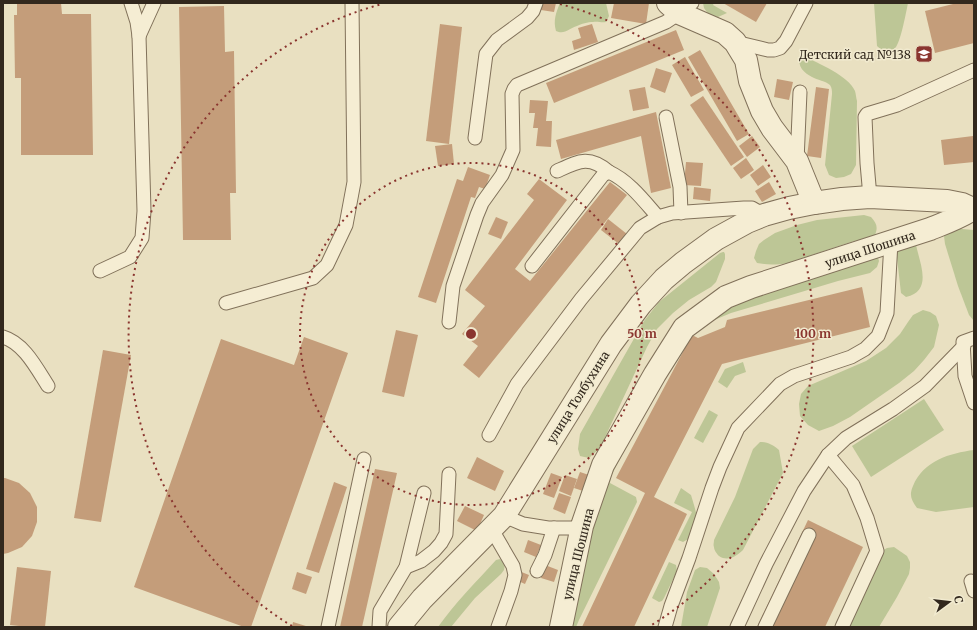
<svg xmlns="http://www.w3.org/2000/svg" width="977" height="630" font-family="Merriweather,serif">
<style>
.green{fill:#bdc696}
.building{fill:#c49d7a}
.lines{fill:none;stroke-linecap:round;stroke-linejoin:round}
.lane-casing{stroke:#81715a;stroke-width:15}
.street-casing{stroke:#81715a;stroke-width:24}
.lane{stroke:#f5edd3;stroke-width:13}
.street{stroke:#f5edd3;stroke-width:22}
.ring{fill:none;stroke:#8a352f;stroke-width:2;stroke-dasharray:2 4}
.labels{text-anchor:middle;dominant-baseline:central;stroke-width:3;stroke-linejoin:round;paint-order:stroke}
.poi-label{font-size:12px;fill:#32281d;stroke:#f1eacf;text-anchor:end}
.street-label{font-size:12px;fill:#32281d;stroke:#f1eacf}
.centre{fill:#8a352f;stroke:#f1eacf;stroke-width:2}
.ring-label{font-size:12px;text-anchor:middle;font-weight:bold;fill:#8a352f;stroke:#f1eacf;stroke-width:3;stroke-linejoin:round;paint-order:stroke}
</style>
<rect width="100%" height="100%" fill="#e9e0c1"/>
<g class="green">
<path d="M560 3H606L609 16 606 22C601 23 598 21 593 22 588 22 581 24 577 26 569 28 565 35 556 31 553 20 556 13 560 3Z"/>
<polygon points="703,3 714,3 713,5 727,13 718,17 709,15 704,8"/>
<path d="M874 3H908C906 13 901 40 896 47 891 53 882 51 877 46Z"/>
<path d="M803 56C818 63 849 76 855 91 856 94 856 98 857 101L856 165 851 174 844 177 836 178 829 175 825 165 832 94C832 91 832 88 830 85 826 81 817 80 812 77 804 73 797 66 800 57Z"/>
<path d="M864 215 871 217C877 224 878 227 875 235L868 239 854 241 788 263C776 265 768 265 757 263L754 258 756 251 759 244 764 240 775 233 797 225 817 220Z"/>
<polygon points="955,229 962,229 974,230 974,321 969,315 958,286 945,244 944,236 950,231"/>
<path d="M916 245C920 264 933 291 906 297L901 293 896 249Z"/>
<polygon points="723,252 724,252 725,254 725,259 716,282 711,287 689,300 673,313 657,329 647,347 600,448 589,458 580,456 578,449 580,434 644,321 659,302 720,253"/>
<polygon points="877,254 879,261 877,267 870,273 838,281 731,313 688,331 611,476 610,483 636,497 637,502 579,620 576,627 568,627 607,469 687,329 729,300"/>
<polygon points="923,310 930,312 936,316 939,325 934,347 924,360 914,371 899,383 850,417 833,426 819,431 808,425 800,416 799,404 801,394 808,386 866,361 886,348 900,334 908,322 913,315"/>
<polygon points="743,362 746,372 735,376 727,388 718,382 725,369"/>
<polygon points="924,399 944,430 871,477 852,446"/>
<polygon points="709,410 718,415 703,443 694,438"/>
<path d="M760 442C768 442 773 445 779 450L783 473 743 550C737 556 728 562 719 556 717 554 714 550 714 547 713 545 714 543 714 540L735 497 753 449Z"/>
<path d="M974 450V507L936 512 917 508C911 500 909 495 913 486 923 461 950 453 974 450Z"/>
<polygon points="681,488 691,495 694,505 697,516 690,538 683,542 678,540 692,512 674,503"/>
<polygon points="894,547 907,556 910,562 910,568 909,574 897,597 879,627 845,627 882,551 887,548"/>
<path d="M500 559 505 564 504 570 501 574 475 598 451 627H438C455 603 476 582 496 560Z"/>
<polygon points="669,562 676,565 677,571 664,598 662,601 659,602 652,598"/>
<polygon points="700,567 707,568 714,574 719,582 720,588 707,627 681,627 687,592 695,570"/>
</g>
<g class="building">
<polygon points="17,3 61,3 62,14 91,14 93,155 21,155 21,78 15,78 14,15 17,15"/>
<polygon points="542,3 556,3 554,12 541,10"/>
<polygon points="614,3 649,3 646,24 611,18"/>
<polygon points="723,3 767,3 756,22"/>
<polygon points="957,3 974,3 974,43 935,53 925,11"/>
<polygon points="224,6 225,52 234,51 236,193 230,193 231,240 183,240 179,7"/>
<polygon points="440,24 462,27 449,144 426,141"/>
<polygon points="592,24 598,42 574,50 572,41 581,38 578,28"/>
<polygon points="676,30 684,50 554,103 546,83"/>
<polygon points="700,50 749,134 737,141 688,57"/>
<polygon points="685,57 704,90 691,97 672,65"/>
<polygon points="656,68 672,73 665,93 650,87"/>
<polygon points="777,79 793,82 789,100 774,97"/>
<polygon points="645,87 649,108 633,111 629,90"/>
<polygon points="816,87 829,89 821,158 807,156"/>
<polygon points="703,96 744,157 731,166 690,105"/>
<polygon points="530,100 548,101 546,121 552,121 551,147 536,146 538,128 533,128 535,113 529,113"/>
<polygon points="656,112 671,188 651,193 641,136 561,159 556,140"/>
<polygon points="752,136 760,147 747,157 739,146"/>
<polygon points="973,136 974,162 944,165 941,140"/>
<polygon points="452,144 454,164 438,166 435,146"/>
<polygon points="746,158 754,170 741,179 733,168"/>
<polygon points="686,162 703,163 701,186 684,185"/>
<polygon points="763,165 771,177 758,186 750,175"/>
<polygon points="468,167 490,175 485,189 479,187 475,198 471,197 436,303 418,297 457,179 463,181"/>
<polygon points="539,179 567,200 515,269 530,281 610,182 627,195 479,378 463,365 478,346 462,334 485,306 465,290 534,200 527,194"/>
<polygon points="769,182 776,194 762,202 755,191"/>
<polygon points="694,187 711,189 710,201 693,199"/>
<polygon points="496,217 508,222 501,239 488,234"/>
<polygon points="608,219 627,234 619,244 601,230"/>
<polygon points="862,287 870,327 722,364 654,497 687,514 634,627 582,627 645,493 616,478 692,335 698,338 725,327 727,320"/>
<polygon points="396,330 418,335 404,397 382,392"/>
<polygon points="304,337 348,353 251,627 244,627 134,587 221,339 294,365"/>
<polygon points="103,350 131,355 101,522 74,518"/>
<polygon points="477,457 504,471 495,491 467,478"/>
<polygon points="375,469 397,473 362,627 340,627"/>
<polygon points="580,472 592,476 586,492 574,488"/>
<polygon points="551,473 562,477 554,498 543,494"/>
<polygon points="565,475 577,479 571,496 559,491"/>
<polygon points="3,478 5,478 19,483 30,493 37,507 37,522 32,536 22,547 8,553 3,554"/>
<polygon points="334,482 347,487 319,573 306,569"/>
<polygon points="559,493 571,497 565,514 553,509"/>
<polygon points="465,506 484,515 477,531 457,521"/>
<polygon points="808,520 863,547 825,627 757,627"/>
<polygon points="528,540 541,545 536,557 524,552"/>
<polygon points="545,565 558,570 554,582 541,578"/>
<polygon points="17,567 51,571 45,627 28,627 10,625"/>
<polygon points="519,571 529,575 525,584 516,580"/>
<polygon points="297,572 312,577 306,594 292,589"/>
<polygon points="293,622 309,627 292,627"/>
</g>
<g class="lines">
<defs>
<g id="lane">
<polyline points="139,36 154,3"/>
<polyline points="735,42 768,50 774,50 780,48 786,41 806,3"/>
<polyline points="666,117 680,187 681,213"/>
<polyline points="475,138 486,54 497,40 527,18 533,11 536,3"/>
<polyline points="797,161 800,92"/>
<path d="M557 171C579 161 589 155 609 172"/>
<polyline points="870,197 867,163 865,117 867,114 897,105 974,70"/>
<path d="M532 266 603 175 609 172C629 181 644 201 658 217"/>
<polyline points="100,271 130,257 142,238 144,211 139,36 137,22 131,3"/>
<polyline points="226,303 313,278 327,265 346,225 354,182 352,3"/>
<polyline points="449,322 453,286 477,215 482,203 502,175 513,150 512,94 514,89 517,85 666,22 672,18 692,3"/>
<path d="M3 337C24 343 37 369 48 386"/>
<polyline points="974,338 963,342 965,376 974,403"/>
<polyline points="489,435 517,384 581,299 640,228 658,217 672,213 744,208 752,208 764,215"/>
<polyline points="828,455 853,485 867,518 877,551 842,627"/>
<polyline points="504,516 523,524 548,528 572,528 582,526"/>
<polyline points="491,528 513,566 515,575 511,591 498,627"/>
<polyline points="406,567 421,561 434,551 441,543 446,534 449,474"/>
<polyline points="537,571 545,555 554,528"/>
<polyline points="971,581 974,591"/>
<polyline points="328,627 364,459"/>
<polyline points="379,627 380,611 406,567 424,493"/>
<polyline points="665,627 671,606 689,558 712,488 720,467 738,428 780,384 794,376 851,357 865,349 878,336 887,313 891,242"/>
<polyline points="737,627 766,564 804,491 828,455 846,438 893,409 925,386 964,346"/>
<polyline points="765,627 809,535"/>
</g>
<g id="street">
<polyline points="399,627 422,599 504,516 611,344 641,304 664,279 683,263 716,239 747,222 764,215 789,208 814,203"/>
<path d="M561 627 582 526 603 465 655 374 684 328 726 297 751 287 930 229C945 223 959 218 973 209L962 204 947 201 870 197 842 199 814 203 797 161 772 128 762 111 750 81 746 60 735 42 725 33 679 13 668 3"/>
</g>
</defs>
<use href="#lane" class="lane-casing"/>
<use href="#street" class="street-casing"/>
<use href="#lane" class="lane"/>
<use href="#street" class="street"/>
</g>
<g class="ring">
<circle cx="471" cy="334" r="171"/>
<path d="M292 626A342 342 0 0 1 382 4M560 4A342 342 0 0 1 650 626"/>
</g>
<defs>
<symbol id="school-square" viewBox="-11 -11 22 22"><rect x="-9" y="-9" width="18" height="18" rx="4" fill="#8a352f" stroke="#f1eacf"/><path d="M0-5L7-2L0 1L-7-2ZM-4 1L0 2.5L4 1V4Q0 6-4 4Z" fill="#fff"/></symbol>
</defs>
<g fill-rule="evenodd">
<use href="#school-square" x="914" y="44" width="20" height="20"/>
</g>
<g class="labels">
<g class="poi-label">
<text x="911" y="54">Детский сад №138</text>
</g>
<g class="street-label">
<text transform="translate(870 249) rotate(-18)">улица Шошина</text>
<text transform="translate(578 397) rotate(-58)">улица Толбухина</text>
<text transform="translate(578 554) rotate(-76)">улица Шошина</text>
</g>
</g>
<circle cx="471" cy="334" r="6" class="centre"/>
<g class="ring-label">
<text x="642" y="338">50 m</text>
<text x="813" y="338">100 m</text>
</g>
<rect width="977" height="630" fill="none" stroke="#32281d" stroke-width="8"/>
<g transform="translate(949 602) rotate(75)" stroke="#f1eacf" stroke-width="3" paint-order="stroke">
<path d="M0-3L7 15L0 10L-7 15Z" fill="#32281d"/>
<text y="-6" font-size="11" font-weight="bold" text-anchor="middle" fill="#32281d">С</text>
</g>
</svg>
